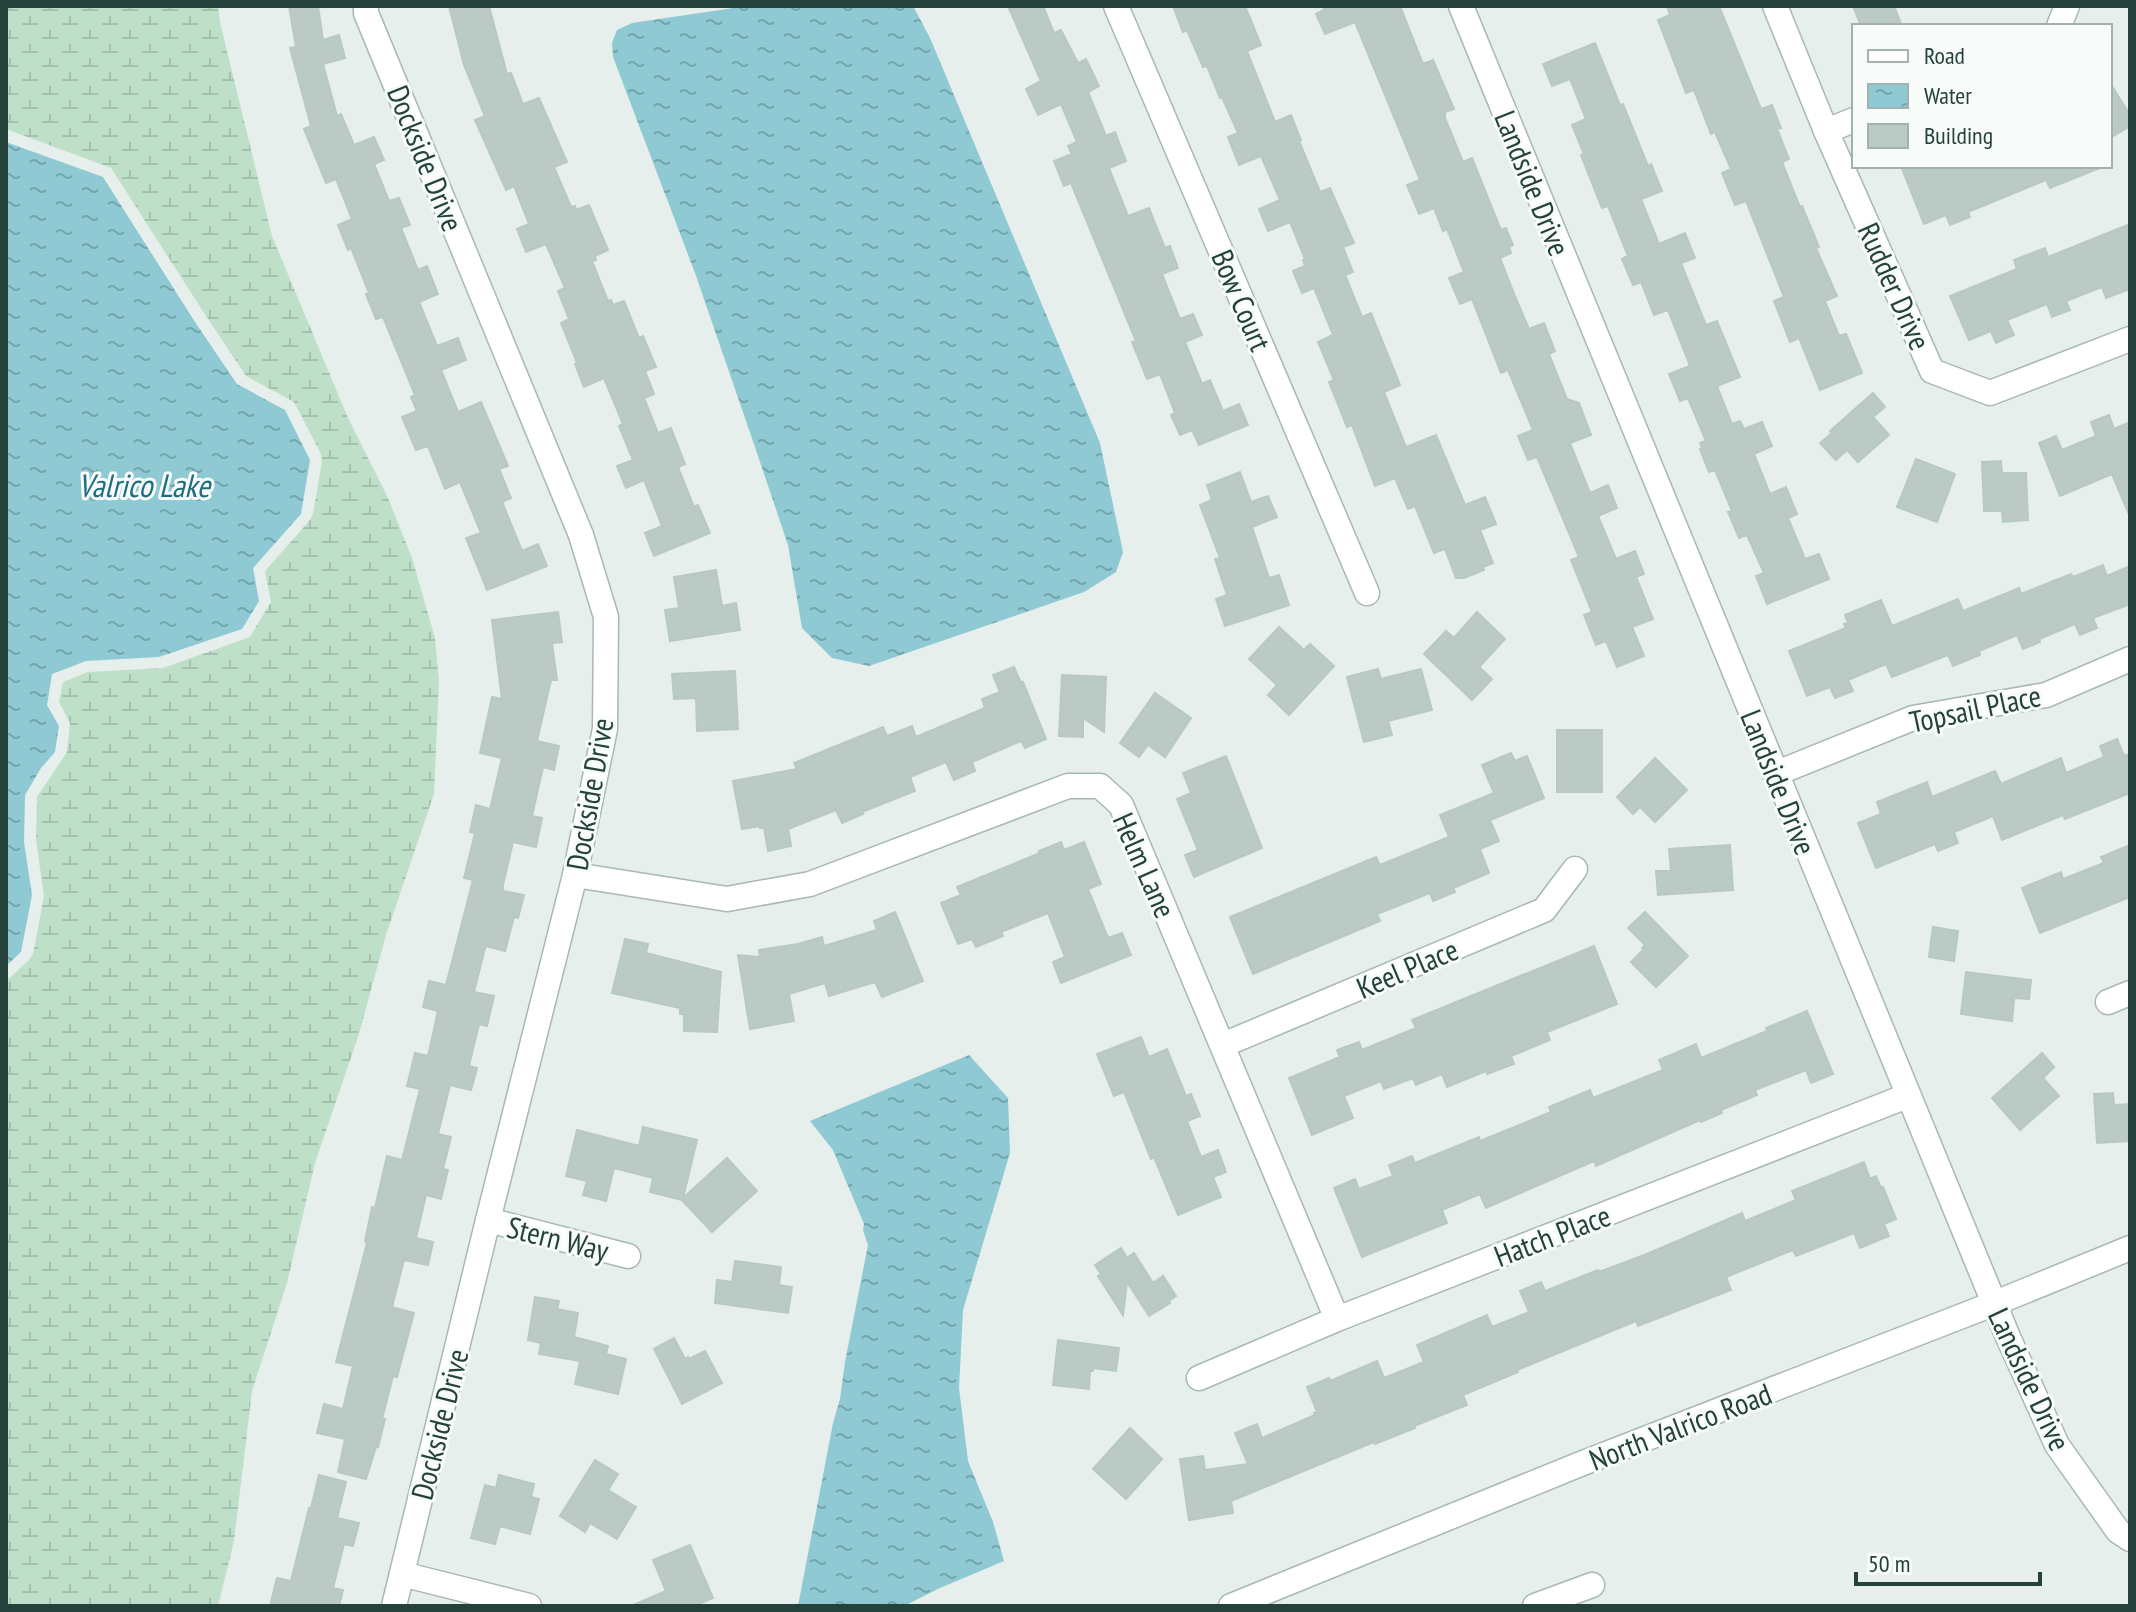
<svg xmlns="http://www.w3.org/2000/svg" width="2136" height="1612" font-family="'PT Sans Narrow',sans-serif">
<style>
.wetland{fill:url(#wetland-marsh)}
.water{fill:url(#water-ripples)}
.building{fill:#bbcac4;stroke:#b8c9c2;stroke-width:2}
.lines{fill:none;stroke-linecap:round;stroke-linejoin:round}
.minor-casing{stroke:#a8b8b2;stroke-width:27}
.minor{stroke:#fff;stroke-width:24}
.labels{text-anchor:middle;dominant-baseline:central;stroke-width:6;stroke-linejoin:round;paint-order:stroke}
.street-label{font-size:30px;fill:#24423a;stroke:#f7fbf9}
.water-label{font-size:32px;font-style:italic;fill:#1c6f80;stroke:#f7fbf9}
</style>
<defs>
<pattern id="wetland-marsh" width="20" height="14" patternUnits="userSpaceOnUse" patternTransform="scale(2)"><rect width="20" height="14" fill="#bfe0c8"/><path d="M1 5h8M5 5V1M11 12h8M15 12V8" fill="none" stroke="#a4c1ad"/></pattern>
<pattern id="water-ripples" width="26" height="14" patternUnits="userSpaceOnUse" patternTransform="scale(2)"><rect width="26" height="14" fill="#8ec9d4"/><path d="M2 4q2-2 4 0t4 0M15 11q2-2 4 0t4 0" fill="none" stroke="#74a5ad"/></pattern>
</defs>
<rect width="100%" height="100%" fill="#e6efeb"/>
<polygon class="wetland" points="6,6 218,6 220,22 272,236 348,418 388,498 412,558 435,638 439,682 434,794 386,935 359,1034 315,1163 287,1283 252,1391 234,1541 218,1606 6,1606 6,981 29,960 33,954 44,896 36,840 37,797 67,752 70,723 59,702 63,682 88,672 163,668 250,637 271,602 265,571 310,520 313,514 322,461 321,454 294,402 246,376 206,316 111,168 6,129"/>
<g class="water">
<polygon points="747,6 913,6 930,38 1100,443 1123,552 1116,572 1084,592 869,666 832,658 802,628 788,545 756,450 695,273 613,57 612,43 617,30 632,23"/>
<polygon points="6,142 103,177 195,322 237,384 285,410 310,460 301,514 253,568 259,601 242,629 159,657 86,661 52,674 47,705 59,726 55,752 41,768 25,795 24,842 32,895 21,952 6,966"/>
<polygon points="969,1055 1008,1098 1010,1153 963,1310 959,1388 968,1461 993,1522 1004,1561 940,1588 904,1606 798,1606 833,1423 840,1399 845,1362 868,1245 863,1230 864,1224 833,1150 810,1121"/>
</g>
<g class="building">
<polygon points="289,6 318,6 323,40 339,35 345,58 323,64 337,116 341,114 354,145 374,137 384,160 374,164 389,201 399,198 410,225 401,228 418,270 427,266 438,294 419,302 437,346 458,338 466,360 441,370 458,412 481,402 508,466 499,469 511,498 502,502 522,551 538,544 547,566 487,590 466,538 481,533 460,482 445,489 428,446 416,450 402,417 417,411 411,397 415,395 383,317 376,319 366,294 369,293 351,248 348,250 338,225 352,219 336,179 326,183 304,129 311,126 290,48 296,47"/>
<polygon points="449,6 489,6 507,74 511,73 523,104 539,98 567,162 554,167 571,207 575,206 576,210 589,205 608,250 595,256 596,260 592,261 608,301 611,300 613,305 624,301 639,338 643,336 656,367 645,371 654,394 644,398 658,433 671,428 685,464 678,467 694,507 698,505 710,533 654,556 645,533 662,526 644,480 626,488 617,466 633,460 619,426 623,424 604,378 584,387 575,364 577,363 561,323 569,319 558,291 565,288 546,244 526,252 517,229 529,224 514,186 506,190 475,120 485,116 464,65"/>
<polygon points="1008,6 1043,6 1054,33 1061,30 1078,63 1086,59 1099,86 1088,92 1106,136 1115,132 1126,161 1109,168 1128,216 1149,208 1165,248 1170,246 1178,268 1162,274 1180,319 1193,314 1202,335 1185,342 1202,384 1210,380 1223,411 1239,404 1248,425 1199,445 1192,430 1180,435 1171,415 1175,413 1160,374 1147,379 1132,342 1136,341 1071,183 1064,186 1054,161 1072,154 1068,146 1077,142 1061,104 1038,115 1026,89 1041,81"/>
<polygon points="1173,6 1245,6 1261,45 1247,51 1275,122 1291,115 1301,140 1299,141 1320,192 1330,188 1354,243 1343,247 1353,272 1345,275 1362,317 1371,313 1400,385 1384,392 1406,447 1436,435 1465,505 1485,497 1496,524 1480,530 1493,563 1483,567 1484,570 1464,578 1456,578 1445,549 1434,553 1415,506 1408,509 1395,478 1375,486 1352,425 1347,427 1329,382 1334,380 1318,342 1333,335 1314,288 1302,293 1293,271 1305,266 1303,260 1305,259 1290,222 1268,231 1259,209 1280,200 1261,156 1239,165 1228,137 1238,133 1222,97 1220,98 1207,66 1203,67 1187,30 1183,32"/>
<polygon points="1323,6 1400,6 1423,64 1433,60 1454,109 1445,112 1445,118 1463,162 1472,158 1501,230 1506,228 1513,245 1509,247 1511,253 1500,258 1517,301 1529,329 1544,323 1555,351 1549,354 1567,399 1579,403 1591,435 1570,443 1590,493 1608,485 1617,508 1598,516 1616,559 1635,551 1644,574 1636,577 1653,619 1632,627 1644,656 1617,667 1606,641 1596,645 1584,615 1592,612 1571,560 1579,557 1537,457 1528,460 1518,436 1533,430 1508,370 1501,373 1472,299 1460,304 1449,278 1464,272 1447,229 1443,231 1434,208 1419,214 1407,185 1420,180 1355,22 1325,34 1316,14 1324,10"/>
<polygon points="1667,6 1719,6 1761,109 1772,105 1781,128 1777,129 1789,159 1782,162 1800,207 1802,206 1819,247 1816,248 1837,296 1825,301 1839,336 1846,334 1862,373 1820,390 1799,338 1790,342 1774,301 1784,297 1746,201 1735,205 1722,173 1731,169 1715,132 1711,134 1694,90 1686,93 1658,20 1670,15"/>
<polygon points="1853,6 1894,6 1902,26 1861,26"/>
<polygon points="1595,43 1620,105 1623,104 1648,166 1651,164 1662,191 1641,199 1659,244 1685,233 1695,258 1681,263 1706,325 1717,321 1740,377 1717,386 1732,424 1740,421 1744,429 1762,422 1772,446 1754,454 1770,494 1786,487 1797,514 1788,518 1805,559 1819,554 1829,579 1767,604 1756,576 1764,573 1747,535 1739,538 1728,512 1732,511 1715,470 1709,472 1700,449 1702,448 1700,443 1706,441 1688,398 1680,401 1669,374 1690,366 1668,310 1654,315 1641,282 1633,285 1622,259 1628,256 1608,206 1602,208 1581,155 1584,154 1572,125 1586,119 1570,79 1552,86 1543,64"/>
<polygon points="2110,83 2130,115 2130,126 2110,138"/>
<polygon points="1901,166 2102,166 2102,167 2050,188 2046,180 1968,212 1970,217 1950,225 1946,215 1924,224"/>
<polygon points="2130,224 2130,289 2106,298 2102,287 2066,301 2070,310 2052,317 2047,304 2007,320 2014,335 1996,343 1991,331 1969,340 1950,296 2017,269 2014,260 2045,248 2048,257"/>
<polygon points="1873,393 1885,407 1873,417 1889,435 1858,462 1847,450 1836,460 1820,443 1832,433 1830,431"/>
<polygon points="2109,415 2114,429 2130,422 2130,517 2112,474 2060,496 2039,443 2056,436 2062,450 2096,436 2091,422"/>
<polygon points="1916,459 1955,474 1937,522 1897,507"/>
<polygon points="2001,461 2002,473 2026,473 2028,520 2003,522 2002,511 1984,511 1982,462"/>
<polygon points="1240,472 1251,502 1268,496 1277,517 1252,527 1269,578 1279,575 1289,605 1225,626 1216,599 1227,595 1215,559 1220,558 1200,505 1212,500 1207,485"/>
<polygon points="2103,565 2107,576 2130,566 2130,604 2093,618 2097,628 2080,635 2075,624 2039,639 2040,642 2023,649 2017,635 1979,651 1980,655 1953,666 1948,655 1892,677 1886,664 1848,680 1853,691 1835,698 1830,687 1807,696 1789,651 1846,628 1844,624 1848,623 1845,615 1881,600 1892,626 1958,599 1963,611 2019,588 2021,594 2071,574 2073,577"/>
<polygon points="716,570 722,606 736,603 740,630 670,641 665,610 679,608 674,577"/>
<polygon points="558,612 562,642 552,643 557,680 551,680 537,741 559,746 554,770 543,767 532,816 542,818 536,847 513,842 503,885 503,891 524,895 518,918 514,917 505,951 486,946 484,952 474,992 494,996 487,1026 479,1024 469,1066 477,1068 471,1090 450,1085 438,1134 451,1137 443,1169 448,1170 441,1199 426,1195 416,1238 433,1242 428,1265 404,1260 392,1307 414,1313 397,1377 393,1376 382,1419 385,1419 378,1447 376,1447 366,1479 338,1472 345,1439 317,1433 324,1404 343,1409 353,1366 336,1362 367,1243 365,1241 372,1207 375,1208 387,1156 402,1160 420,1089 407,1086 415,1053 428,1056 438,1011 423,1007 429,981 446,985 473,880 464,878 475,833 470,832 476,805 490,809 502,758 480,753 492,697 502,699 492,620"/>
<polygon points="1477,612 1505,639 1479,667 1492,679 1472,700 1424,654 1446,631 1454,638"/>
<polygon points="1279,627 1304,650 1310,644 1334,666 1289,715 1268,695 1277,685 1249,659"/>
<polygon points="1014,667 1021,683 1023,682 1046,739 1025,748 1021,741 972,762 975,771 954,780 946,762 910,777 915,791 862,812 863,814 842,823 836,810 788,829 791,846 768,851 764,828 760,828 760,826 742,829 733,781 797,769 794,763 883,727 887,736 912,726 916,737 985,708 982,699 1000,692 993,675"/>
<polygon points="1378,669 1381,679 1421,669 1432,710 1388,721 1392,735 1364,742 1347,677"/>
<polygon points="735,671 738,729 697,731 696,698 674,699 672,674"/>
<polygon points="1062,675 1106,677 1104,732 1083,718 1083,737 1059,736"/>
<polygon points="1155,693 1191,718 1165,757 1148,745 1139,757 1120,743"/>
<rect x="1557" y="730" width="45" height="62"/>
<polygon points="2117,739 2124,756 2130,754 2130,793 2065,819 2063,815 2002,840 1993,816 1954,832 1958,843 1938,851 1935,844 1876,868 1858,823 1881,814 1877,802 1927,782 1932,797 1995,771 2001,784 2061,758 2066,773 2104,757 2100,746"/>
<polygon points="1511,753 1515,761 1527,756 1544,798 1490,820 1499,841 1480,849 1489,873 1453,888 1455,892 1433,901 1430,893 1377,914 1380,921 1253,974 1230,917 1376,857 1380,865 1449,837 1440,815 1494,793 1482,765"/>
<polygon points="1226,756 1262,848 1194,877 1185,855 1198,850 1177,799 1191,793 1183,773"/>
<polygon points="1655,758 1687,790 1655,822 1640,807 1633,814 1617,797"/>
<polygon points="1061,842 1064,850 1084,842 1101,884 1088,889 1108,938 1122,933 1131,955 1061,983 1053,962 1065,957 1048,913 1001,932 1003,936 976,947 972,939 958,944 941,903 961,895 957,887 1040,853 1039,851"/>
<polygon points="1730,845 1733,890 1658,895 1656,871 1671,871 1669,849"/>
<polygon points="2130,845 2130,897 2040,933 2022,888 2061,872 2063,879 2104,863 2101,857"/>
<polygon points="895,912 923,981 882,997 875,982 829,996 825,983 789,994 794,1021 750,1029 738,955 760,957 759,950 798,944 822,937 824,946 877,930 874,921"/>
<polygon points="1645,912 1688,956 1656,987 1631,962 1644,949 1642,948 1645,945 1628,928"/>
<polygon points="1933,927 1958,931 1954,961 1929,957"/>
<polygon points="625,939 648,944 646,953 721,972 717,1032 684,1031 684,1014 680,1014 680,1008 612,993"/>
<polygon points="1594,946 1617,1004 1547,1032 1550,1040 1511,1056 1514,1064 1487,1074 1486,1071 1447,1087 1442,1074 1416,1085 1413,1078 1384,1089 1381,1081 1344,1096 1353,1118 1312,1135 1289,1078 1340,1057 1337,1050 1359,1042 1362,1050 1416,1028 1412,1020"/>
<polygon points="1966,972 2031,980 2029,999 2014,998 2012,1021 1961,1014"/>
<polygon points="1807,1011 1833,1074 1811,1083 1806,1070 1755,1090 1757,1095 1721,1110 1722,1113 1701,1122 1700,1120 1596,1166 1594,1161 1486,1208 1480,1194 1442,1210 1447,1223 1362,1257 1334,1188 1355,1179 1359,1189 1393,1176 1389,1165 1412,1156 1415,1163 1479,1137 1480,1141 1551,1112 1549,1107 1590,1090 1593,1098 1663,1070 1659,1060 1696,1044 1701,1058 1767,1031 1766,1028"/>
<polygon points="1141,1037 1149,1057 1167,1049 1186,1096 1191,1094 1200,1116 1187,1121 1201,1157 1218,1150 1226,1172 1213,1177 1221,1197 1178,1215 1154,1157 1151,1159 1124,1092 1114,1096 1097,1054"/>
<polygon points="2042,1053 2054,1067 2043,1078 2059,1096 2020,1130 1992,1098"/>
<polygon points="2113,1093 2114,1105 2130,1104 2130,1141 2097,1143 2094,1094"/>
<polygon points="643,1127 697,1140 683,1198 727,1158 757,1191 712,1232 682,1200 650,1192 653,1178 614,1168 606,1201 583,1195 587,1181 566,1176 577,1130 639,1146"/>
<polygon points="1864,1162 1870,1179 1876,1176 1881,1188 1883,1187 1896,1219 1884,1224 1889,1236 1860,1248 1854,1233 1796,1256 1793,1250 1726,1277 1731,1290 1638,1326 1636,1321 1517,1370 1518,1372 1463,1395 1467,1405 1414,1426 1415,1428 1375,1444 1374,1442 1231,1501 1233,1513 1189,1520 1180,1459 1203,1456 1205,1470 1248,1464 1235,1433 1257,1424 1262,1438 1315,1415 1314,1413 1317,1412 1307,1387 1329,1378 1330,1381 1377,1361 1384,1378 1424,1362 1417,1345 1487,1315 1492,1327 1529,1312 1520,1291 1541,1282 1545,1291 1598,1270 1599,1272 1647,1254 1742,1213 1745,1221 1796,1200 1792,1191"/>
<polygon points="1121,1248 1127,1258 1134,1253 1153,1283 1163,1276 1176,1296 1169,1301 1170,1303 1149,1316 1127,1282 1123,1315 1098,1276 1101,1274 1095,1265"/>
<polygon points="735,1261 781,1267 779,1285 792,1287 788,1313 715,1303 717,1280 732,1282"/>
<polygon points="535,1297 559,1301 557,1309 578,1313 574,1337 608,1346 606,1354 626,1359 618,1394 575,1384 580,1361 539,1354 541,1343 528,1340"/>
<polygon points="674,1338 685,1359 688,1357 689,1359 705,1351 722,1383 682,1404 654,1349"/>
<polygon points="1058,1340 1119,1348 1116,1371 1093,1368 1093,1371 1090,1371 1089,1389 1053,1385"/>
<polygon points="1130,1428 1162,1459 1126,1499 1093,1469"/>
<polygon points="595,1460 618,1474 608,1490 636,1507 617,1539 590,1523 585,1532 560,1516"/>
<polygon points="319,1475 346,1482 337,1518 359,1523 353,1546 344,1544 333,1588 343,1590 339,1606 270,1606 277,1578 291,1581 309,1508 311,1508"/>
<polygon points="499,1475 534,1484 531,1497 539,1499 530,1534 500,1526 495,1544 471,1538 485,1485 496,1488"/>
<polygon points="690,1545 713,1598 694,1606 631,1606 666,1591 653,1560"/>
</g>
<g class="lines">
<defs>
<g id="minor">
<polyline points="366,6 366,13 581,535 606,617 605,729 575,875 488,1220 394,1606"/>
<polyline points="1116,6 1367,593"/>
<polyline points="1461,6 2008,1337 2057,1445 2118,1531 2130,1539"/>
<polyline points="1775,6 1826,131 1932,371 1990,393 2130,339"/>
<polyline points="2059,26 2067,6"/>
<polyline points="1826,131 1854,120"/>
<polyline points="1775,774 1913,718 2046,695 2130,659"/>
<polyline points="575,875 727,899 810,884 1068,786 1100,786 1121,805 1337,1319"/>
<polyline points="2108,1002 2130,993"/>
<polyline points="1223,1045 1544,910 1575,869"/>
<polyline points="488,1220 628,1256"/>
<polyline points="1199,1378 1337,1319 1907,1096"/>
<polyline points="402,1574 529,1606"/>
<polyline points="1231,1606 1583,1463 1993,1304 2130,1248"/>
<polyline points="1535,1606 1592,1585"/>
</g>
</defs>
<use href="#minor" class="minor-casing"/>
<use href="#minor" class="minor"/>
</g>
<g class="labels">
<g class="street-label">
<text transform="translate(426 158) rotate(68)">Dockside Drive</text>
<text transform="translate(1533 183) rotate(68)">Landside Drive</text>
<text transform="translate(1895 286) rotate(66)">Rudder Drive</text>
<text transform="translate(1242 300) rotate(67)">Bow Court</text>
<text transform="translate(1975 708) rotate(-12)">Topsail Place</text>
<text transform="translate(1779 782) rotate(68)">Landside Drive</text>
<text transform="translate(589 794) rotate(-80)">Dockside Drive</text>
<text transform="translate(1145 865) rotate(66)">Helm Lane</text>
<text transform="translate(1407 968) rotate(-23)">Keel Place</text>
<text transform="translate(1552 1235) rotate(-21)">Hatch Place</text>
<text transform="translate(558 1238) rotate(14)">Stern Way</text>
<text transform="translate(2030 1379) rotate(65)">Landside Drive</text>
<text transform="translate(439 1424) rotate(-76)">Dockside Drive</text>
<text transform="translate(1680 1426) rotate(-21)">North Valrico Road</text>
</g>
<g class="water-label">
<text x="144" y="485">Valrico Lake</text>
</g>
</g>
<rect width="2136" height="1612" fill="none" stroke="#24423a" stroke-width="16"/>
<rect x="1852" y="24" width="260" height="144" fill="#f7fbf9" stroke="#a3b1ad" stroke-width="2"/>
<rect x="1868" y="50" width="40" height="12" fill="#ffffff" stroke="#a3b1ad" stroke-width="2"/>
<text x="1924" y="64" font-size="24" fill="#24423a">Road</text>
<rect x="1868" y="84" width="40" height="24" fill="url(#water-ripples)" stroke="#a3b1ad" stroke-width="2"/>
<text x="1924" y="104" font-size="24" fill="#24423a">Water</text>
<rect x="1868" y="124" width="40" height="24" fill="#bbcac4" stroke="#a3b1ad" stroke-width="2"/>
<text x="1924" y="144" font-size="24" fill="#24423a">Building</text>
<path d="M1856 1572v12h184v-12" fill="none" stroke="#24423a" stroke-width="4"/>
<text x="1868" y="1572" font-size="24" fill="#24423a" stroke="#f7fbf9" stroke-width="6" paint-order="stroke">50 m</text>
</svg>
